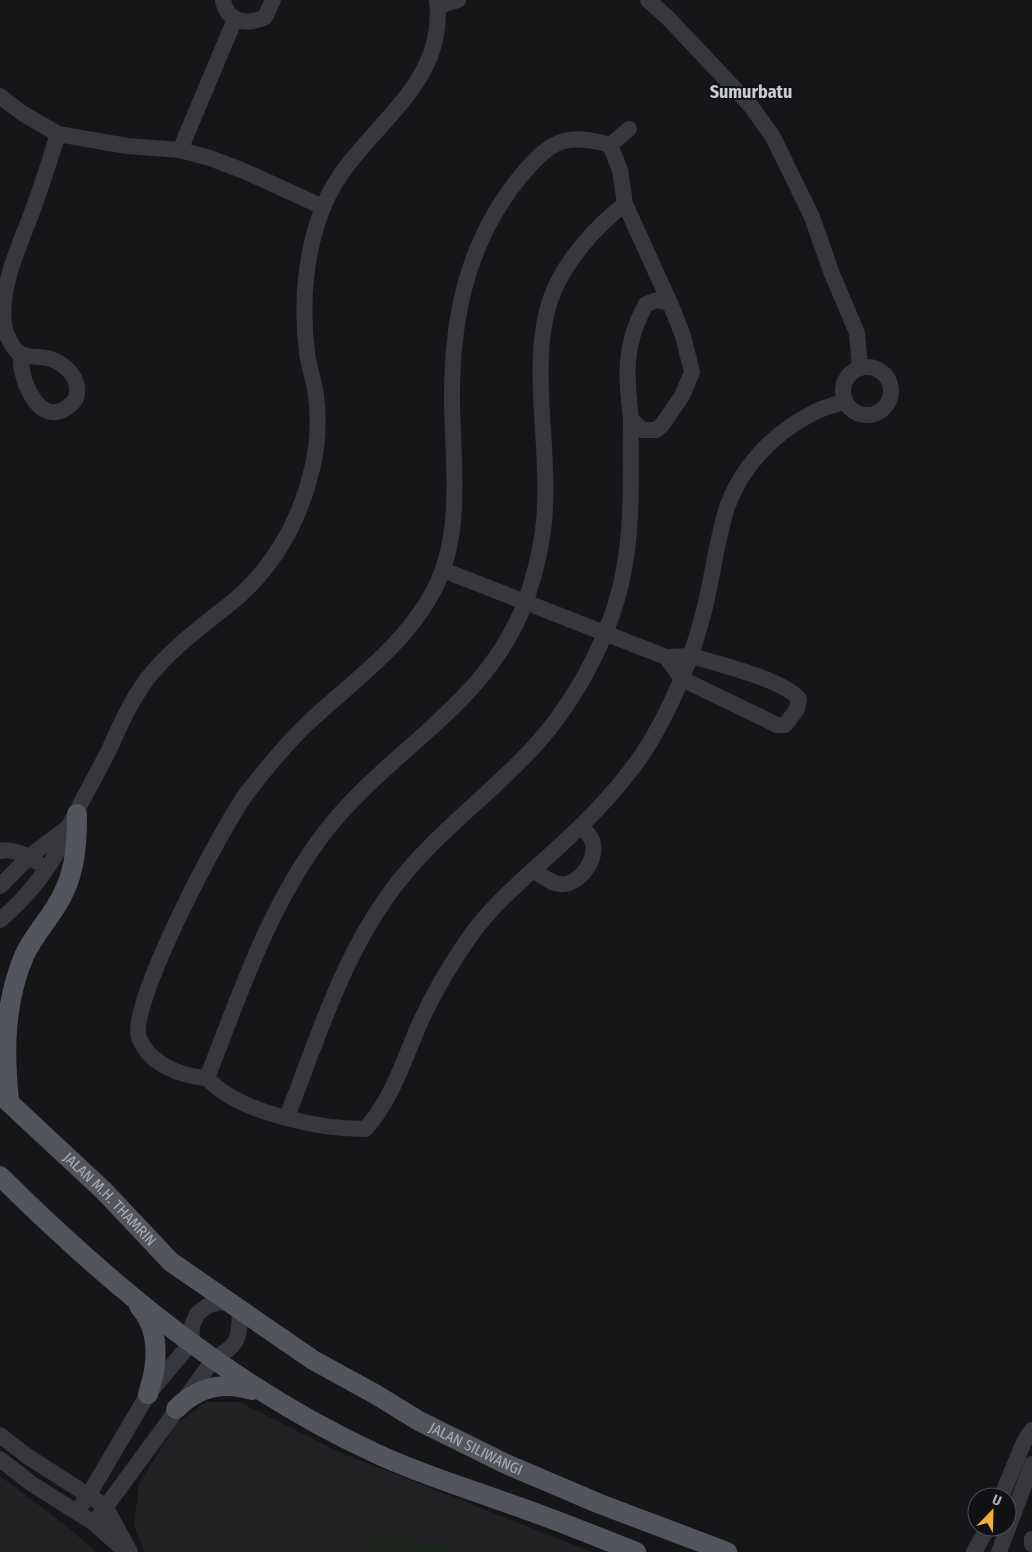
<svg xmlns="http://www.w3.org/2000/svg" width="1032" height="1552" font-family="'Fira Sans Condensed',sans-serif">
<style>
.built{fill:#222225}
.green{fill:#1e261f}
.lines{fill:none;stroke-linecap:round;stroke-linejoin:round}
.minor{stroke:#37383d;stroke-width:16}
.major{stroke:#53555c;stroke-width:20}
.labels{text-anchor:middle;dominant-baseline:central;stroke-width:4;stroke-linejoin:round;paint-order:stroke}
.street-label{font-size:15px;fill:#a8adb8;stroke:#111113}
.quarter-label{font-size:18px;font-weight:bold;fill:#c9ccd4;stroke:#111113}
</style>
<rect width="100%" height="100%" fill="#161618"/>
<g class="built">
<polygon points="206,1402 239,1402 339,1452 592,1552 144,1552 134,1524 139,1484 176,1424"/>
<polygon points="0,1476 64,1524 96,1552 0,1552"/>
</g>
<polygon class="green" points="370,1533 485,1552 367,1552"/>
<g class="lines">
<g class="minor">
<path d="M223 0C227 22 247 26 265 17L273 0"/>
<polyline points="648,0 668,18 751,106 773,137 812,217 832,274 857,333 860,367"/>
<polyline points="438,6 458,0"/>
<polyline points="0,96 22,113 58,134 127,146 180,150 210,158 244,171 323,207"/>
<path d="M629 129 610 145C565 132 550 141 520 177 468 241 452 315 452 396 452 461 465 532 433 592 404 646 352 682 308 723 287 743 268 766 250 789 225 820 127 1006 139 1038 150 1065 181 1076 207 1078 238 1113 320 1129 365 1129 390 1104 405 1057 419 1025 433 994 451 963 471 935 489 910 511 890 533 870 575 833 619 792 649 744 674 702 692 658 704 611 712 579 716 545 725 514 738 469 774 432 815 412 825 407 835 405 845 401"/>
<path d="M610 145 620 170 625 204 670 303 683 336 692 372 682 396 662 425 656 430H642L631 419C626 374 623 346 646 304L657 300 670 303"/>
<polyline points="180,150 235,19"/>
<path d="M21 354C18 377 40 432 70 405 74 402 77 398 77 393 79 377 65 364 51 359 42 356 30 358 21 354 12 349 6 335 4 325 0 288 16 254 29 220 40 192 49 163 58 134"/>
<circle cx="867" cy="391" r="24"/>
<polyline points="443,570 666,657"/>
<path d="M692 656C717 664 783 679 799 699L797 709 785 725H777L682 679 666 657Z"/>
<path d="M0 851C12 848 28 855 37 862"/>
<path d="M533 870C542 876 554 886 565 884 583 881 600 855 591 838 588 834 584 829 581 826"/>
<polyline points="0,886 30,856 68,827"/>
<path d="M0 920C22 902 45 875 58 850 62 842 65 834 69 826 82 800 96 776 109 750 120 725 131 701 147 679 170 650 197 630 226 607 271 572 299 524 312 469 318 445 319 419 316 395 314 381 309 367 307 353 301 304 305 251 324 205 355 130 448 92 437 0"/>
<path d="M207 1078C240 994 269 905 325 832 390 748 488 705 526 600 536 571 544 537 545 506 549 442 529 359 551 298 563 263 596 226 625 204"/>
<path d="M287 1117C317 1040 342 957 392 890 431 837 486 798 531 750 578 700 617 625 626 557 633 512 630 465 631 419"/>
<polyline points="0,1435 27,1456 105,1506 130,1552"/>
<polyline points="0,1459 32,1484 94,1523 125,1551"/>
<polyline points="1001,1497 1024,1442 1032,1430"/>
<polyline points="77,1511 88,1496 148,1394 191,1343 192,1326 197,1314 207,1306 224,1301"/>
<path d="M94 1523 214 1359C239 1344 239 1340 240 1311"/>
<polyline points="1032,1539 1032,1544"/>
<polyline points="974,1552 988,1527"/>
<polyline points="999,1552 1032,1464"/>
</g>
<g class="major">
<path id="s1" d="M0 1094 104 1191 171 1262 313 1360 375 1394 419 1421 506 1464 600 1504 727 1552"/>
<path d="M9 1101C4 1051 4 1004 24 956 32 938 45 924 55 908 75 878 77 848 77 814"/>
<path d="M0 1176C111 1286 232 1387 375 1453 419 1474 467 1488 513 1505 554 1519 595 1536 636 1552"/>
<path d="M139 1306C161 1330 158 1365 148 1394"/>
<path d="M176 1409C198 1387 222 1381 252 1390"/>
</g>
</g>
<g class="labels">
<g class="street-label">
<text stroke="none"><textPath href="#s1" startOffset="152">JALAN M.H. THAMRIN</textPath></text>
<text stroke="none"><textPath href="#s1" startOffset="598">JALAN SILIWANGI</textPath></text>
</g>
<g class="quarter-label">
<text x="751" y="92">Sumurbatu</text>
</g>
</g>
<g transform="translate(992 1512) rotate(23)"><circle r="24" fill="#111113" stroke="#4d4f55"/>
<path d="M0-4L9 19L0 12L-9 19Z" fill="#f2b134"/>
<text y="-8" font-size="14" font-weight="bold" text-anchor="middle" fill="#a8adb8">U</text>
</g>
</svg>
